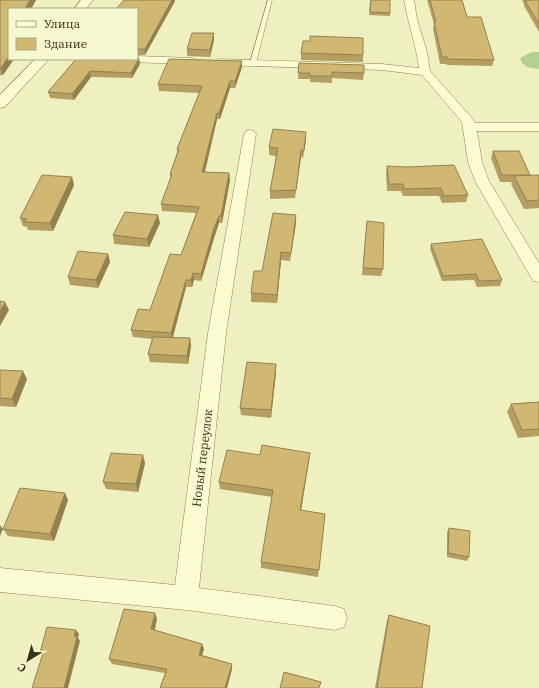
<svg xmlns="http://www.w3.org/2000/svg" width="539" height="688" font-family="'IBM Plex Serif',serif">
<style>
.green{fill:#b4cf92}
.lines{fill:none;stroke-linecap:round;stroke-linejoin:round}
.lane-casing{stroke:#8a8256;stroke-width:1}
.street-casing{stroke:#8a8256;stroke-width:1}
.secondary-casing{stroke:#6b6339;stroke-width:1}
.lane{fill:#fafbd2;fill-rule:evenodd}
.street{fill:#fafbd2;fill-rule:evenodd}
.secondary{fill:#fafbd2;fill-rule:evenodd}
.wall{fill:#b49e62}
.shaded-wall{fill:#928150}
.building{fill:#d1b872;stroke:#928150}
.labels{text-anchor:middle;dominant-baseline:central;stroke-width:3;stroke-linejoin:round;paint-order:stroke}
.street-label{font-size:12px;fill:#38331c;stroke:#f6f7cf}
</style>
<rect width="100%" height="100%" fill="#eff0bf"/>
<polygon class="green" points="532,52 539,52 539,69 527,67 522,63 520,58"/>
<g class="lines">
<defs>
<polygon id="lane" points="268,0 272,0 256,63 253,65 250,63"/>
<g id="street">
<path d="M404 0H414L417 19 427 52 430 71 472 118 475 123H539V131H477L482 162 489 181 539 263V282L533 281 475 181 468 162 462 122 422 75 382 70 218 65 213 62 218 59 382 64 419 68C416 45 408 23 404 0Z"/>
<polygon points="137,56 193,58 198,61 193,64 126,62 121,59 137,59"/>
<polygon points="250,130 254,131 256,134 226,333 199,588 335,606 344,609 347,618 344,627 335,630 186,610 0,592 0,568 175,585 208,333 244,134 246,131"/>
</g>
<g id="secondary">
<polygon points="81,0 93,0 86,9 74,9"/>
<polygon points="35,59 49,59 5,107 0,108 0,95"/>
</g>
</defs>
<use href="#lane" class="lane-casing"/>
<use href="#street" class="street-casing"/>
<use href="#secondary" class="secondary-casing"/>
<use href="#lane" class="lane"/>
<use href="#street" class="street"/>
<use href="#secondary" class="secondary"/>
</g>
<g class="wall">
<polygon points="0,0 36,0 31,9 9,9 9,59 14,59 3,75 1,75 0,76"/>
<polygon points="370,0 390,13 390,16 369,15"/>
<polygon points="427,0 462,0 467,17 494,60 492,66 447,65 446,64 440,64 433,29 434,24"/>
<polygon points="522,0 539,0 539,32 524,6 524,4"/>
<polygon points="175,1 145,55 137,55 137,9"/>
<polygon points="214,33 214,40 210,57 187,56 187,49"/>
<polygon points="310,41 363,55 363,62 301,60 301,53"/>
<polygon points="139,58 140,64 132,78 91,77 74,100 50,98 48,92 76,59"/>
<polygon points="242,61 242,67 235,88 230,88 220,119 217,119 205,172 229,173 230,180 222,223 219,223 215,235 201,281 194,280 192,287 186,287 173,337 190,338 191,346 188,364 150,362 148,354 152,339 133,337 131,330 150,310 181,255 196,213 162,211 161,204 170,179 170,174 177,153 177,149 199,93 159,91 158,84"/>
<polygon points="299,63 364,73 363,80 332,78 332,83 310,82 310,79 298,79"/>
<polygon points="306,139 303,158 301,157 295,198 270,199 270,191 276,156 269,155 269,147"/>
<polygon points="493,151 530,175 539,175 539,208 524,209 511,184 512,182 500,182 491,158"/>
<polygon points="387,166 468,195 466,202 442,203 439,196 403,196 401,191 387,191 386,173"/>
<polygon points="72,177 74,185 53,231 28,230 27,227 23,226 20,218"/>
<polygon points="367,221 383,269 381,276 362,275"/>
<polygon points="160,223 149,247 114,244 113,235"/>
<polygon points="296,223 290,261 281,260 277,303 251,302 251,293 262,271"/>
<polygon points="431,244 502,280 500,286 477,287 474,280 442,281 430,249"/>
<polygon points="108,254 110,262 98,288 70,285 68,277"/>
<polygon points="276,364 276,372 271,418 241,415 240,408"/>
<polygon points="0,370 27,379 16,407 0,406"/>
<polygon points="539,402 539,436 518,438 507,412 511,404"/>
<polygon points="260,455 309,460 301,510 325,514 318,577 261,568 261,562 272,497 220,489 219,482"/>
<polygon points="145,463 138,492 106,489 103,482"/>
<polygon points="68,500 54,541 8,536 3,529"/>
<polygon points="449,528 469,557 467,561 447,557 447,532"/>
<polygon points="389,615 422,688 375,688 387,620"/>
<polygon points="157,619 155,630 202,644 204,649 202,655 232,664 232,669 227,688 160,688 165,673 112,664 109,659"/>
</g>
<g class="shaded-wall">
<polygon points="30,0 36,0 31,9 25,9"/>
<polygon points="172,0 175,0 175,1 145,55 145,49"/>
<polygon points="214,33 214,40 210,57 210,50"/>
<polygon points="9,56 9,59 14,59 3,75 1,68"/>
<polygon points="139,58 140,64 132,78 131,73"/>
<polygon points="242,61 242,67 235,88 235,81"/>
<polygon points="90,71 91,77 74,100 72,94"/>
<polygon points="230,81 230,88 220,119 219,113"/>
<polygon points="217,113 217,119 203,179 202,172"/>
<polygon points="306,132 306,139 303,158 304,150"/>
<polygon points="301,150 301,157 295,198"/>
<polygon points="229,173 230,180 222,223 221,216"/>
<polygon points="72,177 74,185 53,231 50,223"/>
<polygon points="158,215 160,223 149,247 147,239"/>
<polygon points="296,215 296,223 290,261 291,253"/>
<polygon points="219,216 219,223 215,235 201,281 201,274 214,228"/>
<polygon points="281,252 281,260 277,303 277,295"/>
<polygon points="108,254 110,262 98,288 96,280"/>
<polygon points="193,273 194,280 192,287 191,280"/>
<polygon points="186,280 186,287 172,340 171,333"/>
<polygon points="5,302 9,310 0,326 0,312"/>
<polygon points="190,338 191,346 188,364 187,356"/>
<polygon points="276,364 276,372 271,418 271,410"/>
<polygon points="23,371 27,379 16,407 12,399"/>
<polygon points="310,453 309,460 300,517 300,510"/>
<polygon points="143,455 145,463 138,492 136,484"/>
<polygon points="65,493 68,500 54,541 50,534"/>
<polygon points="0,525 3,529 0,536"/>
<polygon points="155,613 157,619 153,635 151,629"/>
<polygon points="76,630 79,634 78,638 80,641 68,688 64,688 74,636"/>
<polygon points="202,644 204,649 200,660 199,655"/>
<polygon points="232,664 232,669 227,688 225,688"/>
</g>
<g class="building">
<polygon points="0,0 30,0 25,9 9,9 9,56 1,68 0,68"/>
<polygon points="124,0 172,0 145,49 137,49 137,9 116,9"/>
<polygon points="371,0 390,0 390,13 370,12"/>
<polygon points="430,0 462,0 467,17 481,17 494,60 448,59 447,57 442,57 434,22 436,22"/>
<polygon points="526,0 539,0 539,24 525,1 527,1"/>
<polygon points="192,33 214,33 210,50 187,49"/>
<polygon points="310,36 363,38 363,55 301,53 303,41 310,41"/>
<polygon points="137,58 139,58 131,73 90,71 72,94 48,92 76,59 137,59"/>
<polygon points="169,59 242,61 235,81 230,81 219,113 217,113 202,172 229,173 221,216 219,216 214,228 201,274 193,273 191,280 186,280 171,333 131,330 138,309 150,310 170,254 181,255 199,207 161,204 172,174 170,174 179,149 177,149 202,86 158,84"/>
<polygon points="299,63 364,65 364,73 332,72 332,76 310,76 310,73 298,73"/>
<polygon points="273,129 306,132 304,150 301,150 296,190 270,191 278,148 269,147"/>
<polygon points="493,151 519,151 530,175 502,175"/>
<polygon points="454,165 468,195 444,196 441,188 404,189 403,184 389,184 387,166 407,167"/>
<polygon points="42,175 72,177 50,223 25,222 27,219 20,218"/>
<polygon points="539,175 539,200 527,201 514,176"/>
<polygon points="125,212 158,215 147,239 113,235"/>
<polygon points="273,213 296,215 291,253 281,252 277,295 251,293 254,271 262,271"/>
<polygon points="367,221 384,223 383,269 363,268"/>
<polygon points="482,239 502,280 479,281 476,274 443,276 431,244"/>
<polygon points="78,251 108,254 96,280 68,277"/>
<polygon points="0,301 5,302 0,312"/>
<polygon points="153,337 190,338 187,356 148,354"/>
<polygon points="247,362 276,364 271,410 240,408"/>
<polygon points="0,370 23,371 12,399 0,398"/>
<polygon points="539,402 539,429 522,430 511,404"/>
<polygon points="262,445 310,453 300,510 325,514 319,570 261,562 273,490 219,482 227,450 260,455"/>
<polygon points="111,453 143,455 136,484 103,482"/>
<polygon points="20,488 65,493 50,534 3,529"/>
<polygon points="449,528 470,531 469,557 448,553"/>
<polygon points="124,609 155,613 151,629 202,644 199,655 232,664 225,688 160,688 167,669 109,659"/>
<polygon points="389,615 430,626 422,688 377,688"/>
<polygon points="47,627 76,630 74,636 77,637 64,688 32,688 43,653 40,653"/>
<polygon points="284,672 321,682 319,688 280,688"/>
</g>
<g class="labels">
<g class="street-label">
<text transform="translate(202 458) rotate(-83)">Новый переулок</text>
</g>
</g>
<rect x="8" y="8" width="130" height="52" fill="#f6f7cf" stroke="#aaa987"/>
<rect x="16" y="21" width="20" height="6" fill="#fafbd2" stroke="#aaa987"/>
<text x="44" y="28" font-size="12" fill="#38331c">Улица</text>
<rect x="16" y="38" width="20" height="12" fill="#d1b872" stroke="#aaa987"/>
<text x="44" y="48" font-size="12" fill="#38331c">Здание</text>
<g transform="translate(28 660) rotate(217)" stroke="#f6f7cf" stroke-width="3" paint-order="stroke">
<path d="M0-3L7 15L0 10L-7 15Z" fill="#38331c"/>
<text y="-6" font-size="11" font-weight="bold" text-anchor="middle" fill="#38331c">С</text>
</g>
</svg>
